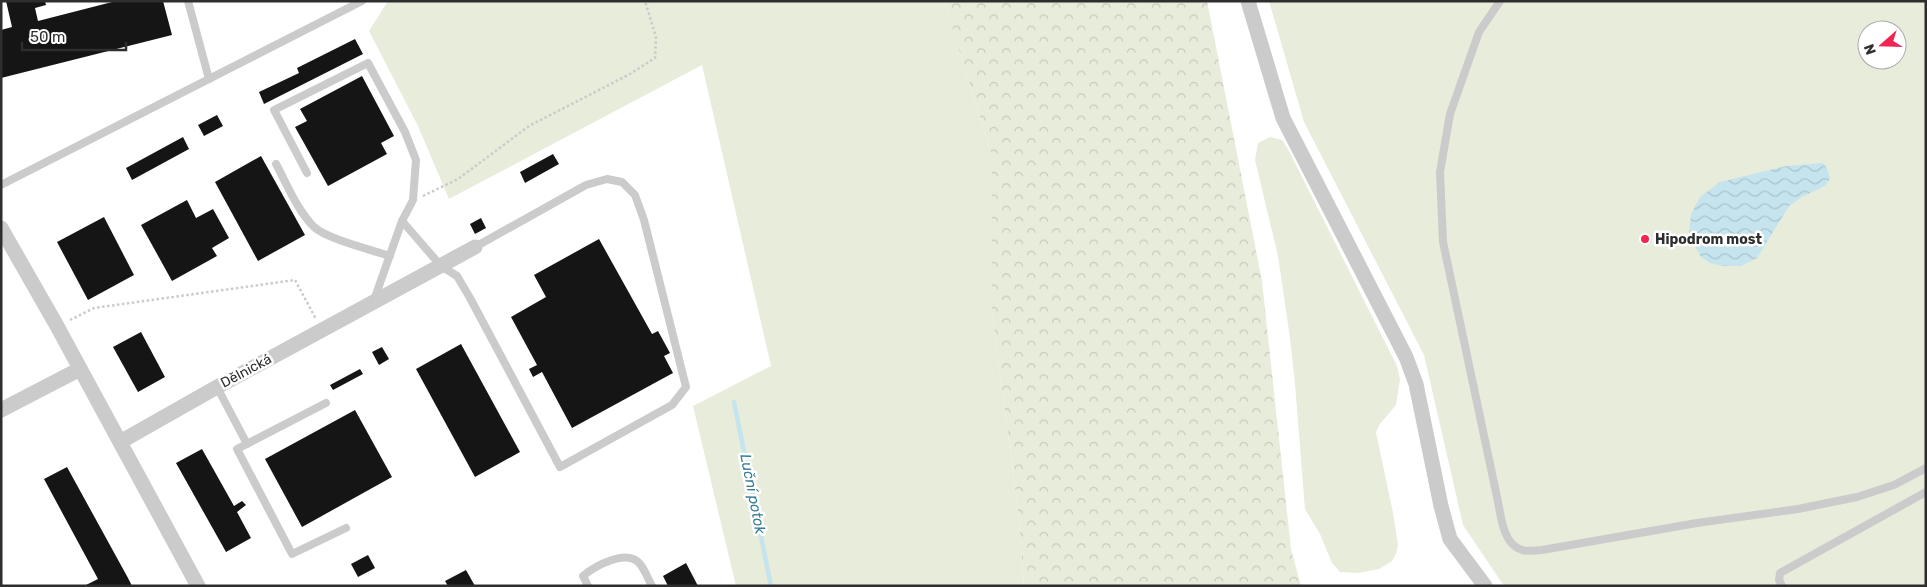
<svg xmlns="http://www.w3.org/2000/svg" width="1927" height="587" font-family="Rubik,sans-serif">
<style>
.grass{fill:#e7ecdb;fill-rule:evenodd}
.forest{fill:url(#forest-crowns)}
.water{fill:url(#water-waves)}
.lines{fill:none;stroke-linecap:round;stroke-linejoin:round}
.stream{stroke:#c5e4ee;stroke-width:4.5}
.building{fill:#151515}
.path{stroke:#cbcbcb;stroke-width:2.5;stroke-dasharray:2.5 2.5;stroke-linecap:butt}
.service{stroke:#cbcbcb;stroke-width:8}
.minor{stroke:#cbcbcb;stroke-width:15}
.poi-dot{fill:#f02552;stroke:#fff;stroke-width:2}
.labels{text-anchor:middle;dominant-baseline:central;stroke-width:5;stroke-linejoin:round;paint-order:stroke}
.poi-label{font-size:14px;font-weight:bold;fill:#2e2e2e;stroke:#fff;text-anchor:start}
.street-label{font-size:14px;fill:#2e2e2e;stroke:#fff}
.water-label{font-size:15px;font-style:italic;fill:#377e95;stroke:#fff}
</style>
<defs>
<pattern id="forest-crowns" width="20" height="18" patternUnits="userSpaceOnUse" patternTransform="scale(1.25)"><rect width="20" height="18" fill="#e7ecdb"/><path d="M2 6a3 3 0 1 1 6 0M12 15a3 3 0 1 1 6 0" fill="none" stroke="#c6cbbc"/></pattern>
<pattern id="water-waves" width="16" height="10" patternUnits="userSpaceOnUse" patternTransform="scale(1.25)"><rect width="16" height="10" fill="#c5e4ee"/><path d="M0 5q4-4 8 0t8 0" fill="none" stroke="#aac4cc"/></pattern>
</defs>
<rect width="100%" height="100%" fill="#fff"/>
<g class="grass">
<polygon points="388,1 944,1 992,156 992,312 1018,510 1024,586 736,586 693,406 771,366 702,65 449,199 418,126 369,31"/>
<path d="M1269 1H1926V586H1504L1463 525 1424 355 1304 122ZM1867 30H1897V60H1867Z"/>
<polygon points="1270,137 1282,140 1288,149 1397,366 1400,379 1396,405 1380,424 1376,432 1393,513 1398,545 1396,554 1392,561 1379,569 1358,573 1340,572 1332,563 1320,534 1305,509 1295,384 1290,338 1278,256 1255,160 1258,143"/>
</g>
<polygon class="forest" points="944,1 1207,1 1262,281 1291,549 1301,586 1024,586 1018,510 992,312 992,156"/>
<polygon class="water" points="1823,163 1827,168 1830,179 1825,186 1802,197 1789,206 1757,258 1741,266 1722,266 1710,263 1701,257 1689,235 1691,214 1700,197 1720,182 1786,166"/>
<g class="lines">
<polyline class="stream" points="734,402 771,586"/>
</g>
<g class="building">
<polygon points="6,1 45,1 46,5 35,8 38,21 116,1 163,1 172,35 1,78 1,30 12,27"/>
<polygon points="355,39 363,54 264,104 259,92 299,73 297,68"/>
<polygon points="362,76 394,136 381,143 387,154 328,186 295,127 307,121 300,109"/>
<polygon points="217,115 223,126 204,136 198,125"/>
<polygon points="183,137 189,149 132,180 126,168"/>
<polygon points="553,154 559,164 525,183 520,172"/>
<polygon points="261,156 305,235 258,261 215,182"/>
<polygon points="187,200 196,218 213,209 229,238 212,248 217,256 172,281 141,225"/>
<polygon points="104,217 134,275 88,300 57,242"/>
<polygon points="481,218 486,228 475,234 470,224"/>
<polygon points="599,239 652,334 658,331 670,353 664,356 673,373 572,428 542,372 533,377 529,369 537,365 511,317 546,297 534,275"/>
<polygon points="141,332 165,377 138,392 113,347"/>
<polygon points="461,344 520,452 475,477 416,369"/>
<polygon points="382,347 389,359 379,365 372,352"/>
<polygon points="360,369 363,374 333,390 330,385"/>
<polygon points="355,410 392,477 302,527 265,459"/>
<polygon points="202,449 234,506 242,501 246,505 237,512 251,538 226,552 176,463"/>
<polygon points="67,467 128,578 132,586 84,586 98,579 44,479"/>
<polygon points="368,555 375,568 358,577 351,564"/>
<polygon points="686,563 698,586 668,586 663,576"/>
<polygon points="466,570 475,586 448,586 445,581"/>
</g>
<g class="lines">
<g class="path">
<polyline points="423,196 458,179 529,126 630,74 655,58 656,37 645,1"/>
<polyline points="70,320 94,308 295,280 316,319"/>
</g>
<g class="service">
<polyline points="188,1 209,79"/>
<path d="M1500 1 1479 32 1450 114 1440 172 1443 242 1497 497C1501 514 1502 544 1522 550 1527 552 1536 550 1542 550L1697 523 1798 509 1857 497 1894 485 1926 468"/>
<path d="M276 164C287 184 297 210 314 227 327 239 372 250 390 256"/>
<polyline points="307,173 274,110 368,63 405,132 416,160 413,200 402,221 374,300"/>
<polyline points="1,185 362,1"/>
<polyline points="402,221 441,266 457,276 470,298 560,467 672,405 686,387 644,220 635,195 622,182 607,179 586,185 475,247"/>
<polyline points="217,387 247,444"/>
<polyline points="326,403 237,449 292,554 346,528"/>
<path d="M588 586 583 576C595 566 627 548 640 564 645 570 648 579 652 586"/>
<polyline points="1782,586 1779,580 1780,573 1926,492"/>
</g>
<g class="minor">
<polyline points="1248,1 1283,118 1406,357 1416,384 1441,506 1450,539 1485,586"/>
<polyline points="1,228 57,326 198,586"/>
<polyline points="1,410 80,369"/>
<polyline points="120,442 217,387 475,247"/>
</g>
</g>
<circle class="poi-dot" cx="1645" cy="239" r="5"/>
<g class="labels">
<g class="poi-label">
<text x="1655" y="239">Hipodrom most</text>
</g>
<g class="street-label">
<text transform="translate(246 371) rotate(-28)">Dělnická</text>
</g>
<g class="water-label">
<text transform="translate(753 494) rotate(79)">Luční potok</text>
</g>
</g>
<rect width="1927" height="587" fill="none" stroke="#2e2e2e" stroke-width="5"/>
<g transform="translate(1882 45) rotate(250)"><circle r="24" fill="#ffffff" stroke="#ababab"/>
<path d="M0-4L9 19L0 12L-9 19Z" fill="#f02552"/>
<text y="-8" font-size="14" font-weight="bold" text-anchor="middle" fill="#2e2e2e">N</text>
</g>
<path d="M22 42v8h104v-8" fill="none" stroke="#2e2e2e" stroke-width="2.5"/>
<text x="30" y="42" font-size="15" fill="#2e2e2e" stroke="#ffffff" stroke-width="4" paint-order="stroke">50 m</text>
</svg>
